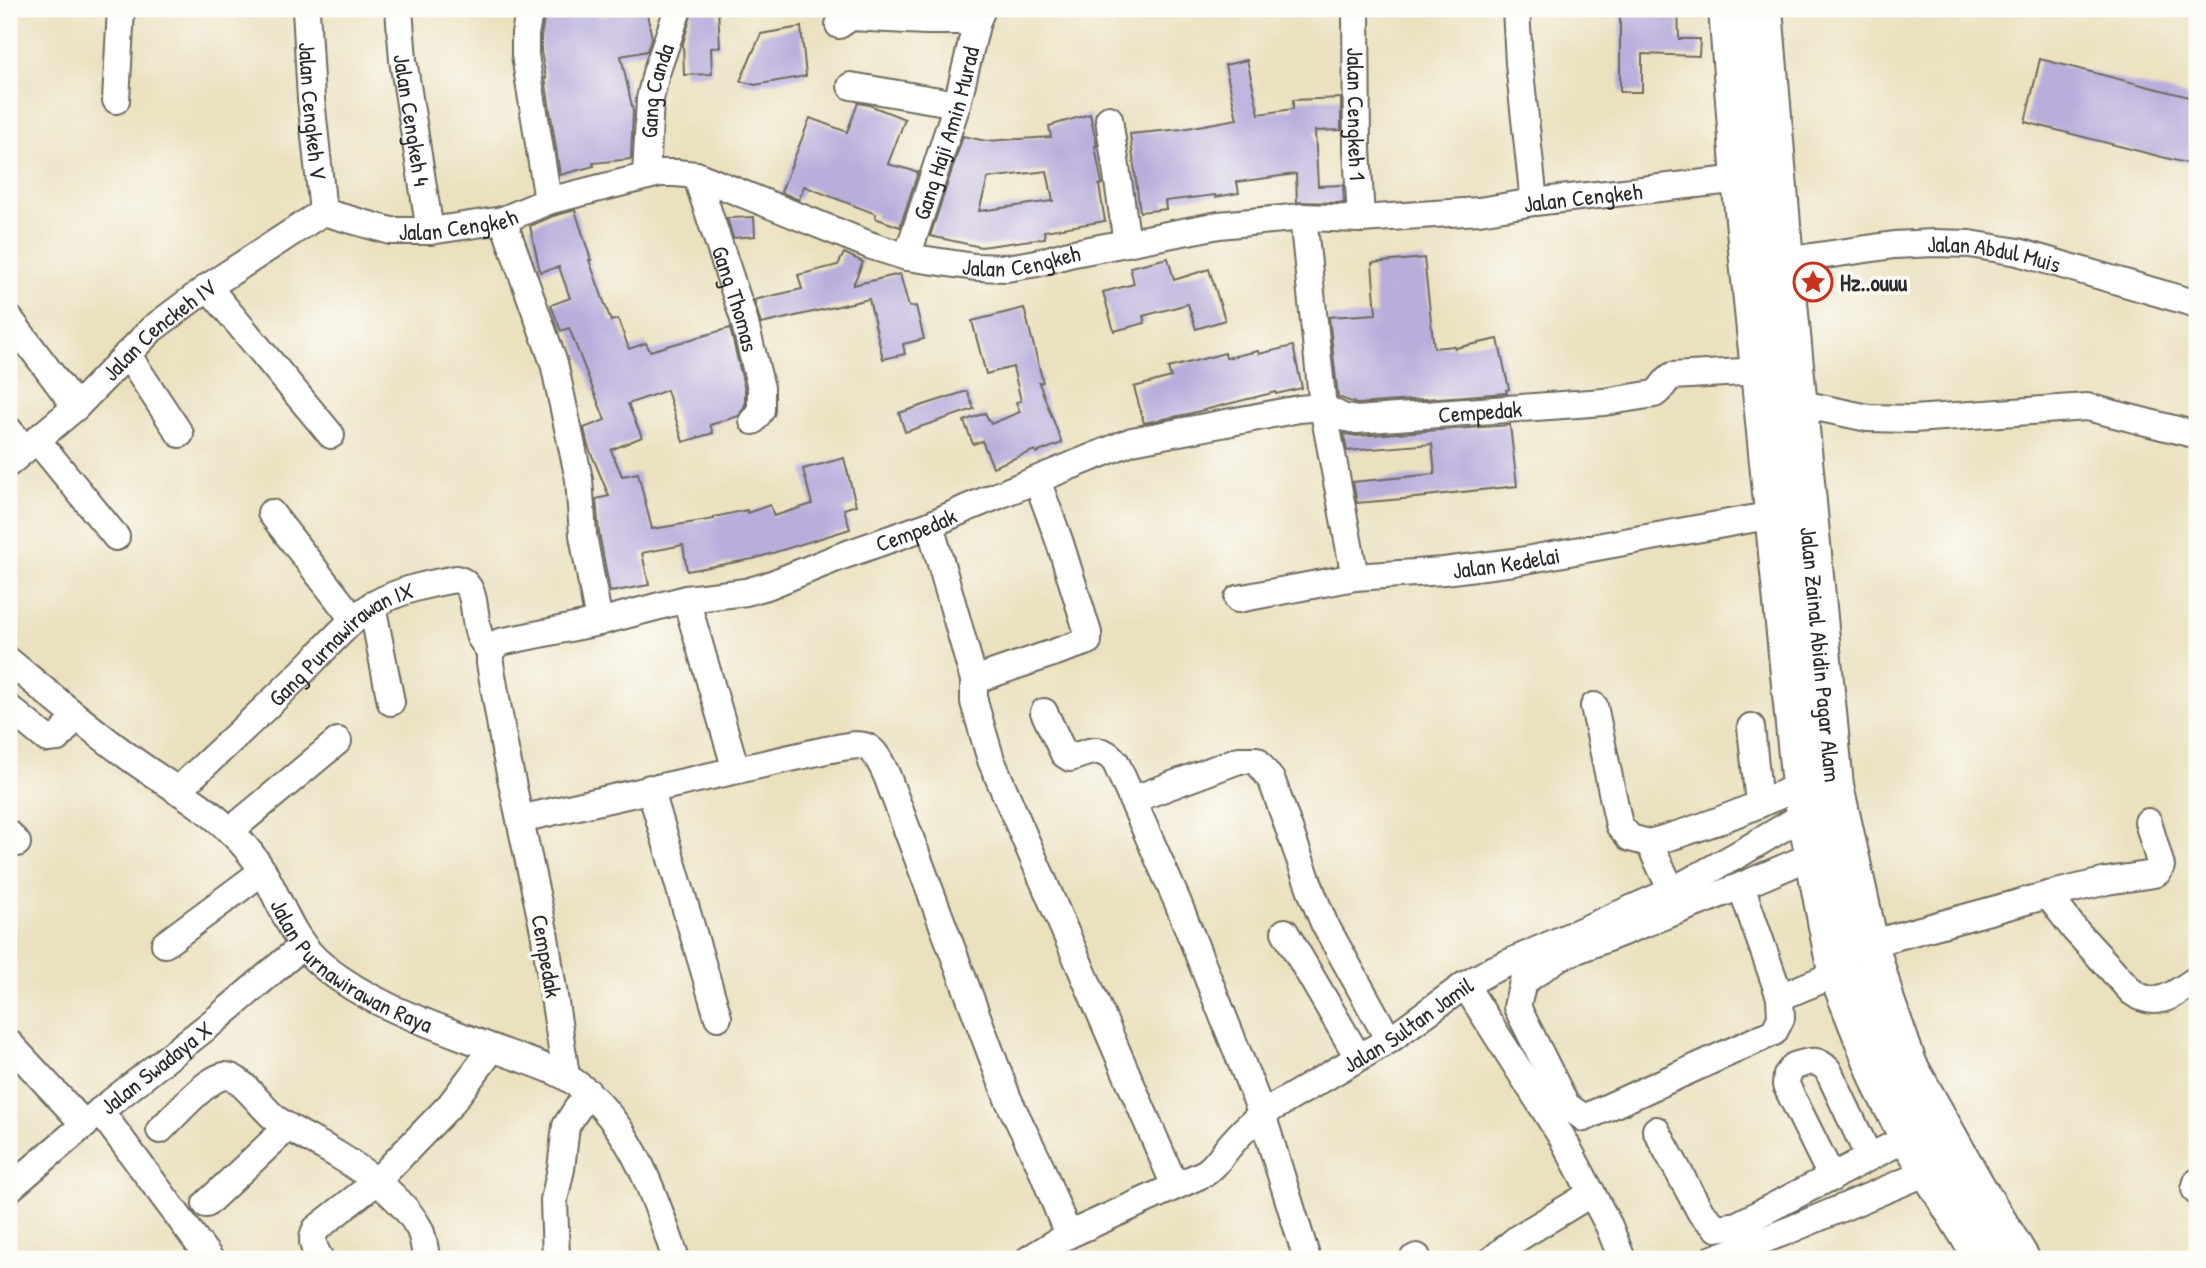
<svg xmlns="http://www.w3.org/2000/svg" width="2206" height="1268" font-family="'Patrick Hand',sans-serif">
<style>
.building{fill:#b9aedb;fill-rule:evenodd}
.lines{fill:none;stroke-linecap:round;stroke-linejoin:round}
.minor-casing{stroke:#6e6b5f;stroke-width:30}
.highway-casing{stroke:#6e6b5f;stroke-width:42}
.minor{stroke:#fff;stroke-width:26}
.highway{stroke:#fff;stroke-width:38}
.labels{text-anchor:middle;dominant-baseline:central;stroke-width:7;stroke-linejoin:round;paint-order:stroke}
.street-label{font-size:23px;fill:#2b2b2b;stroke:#fdfcf7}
.poi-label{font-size:23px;font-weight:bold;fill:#2b2b2b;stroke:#fdfcf7;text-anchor:start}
</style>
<rect width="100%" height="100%" fill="#fdfcf7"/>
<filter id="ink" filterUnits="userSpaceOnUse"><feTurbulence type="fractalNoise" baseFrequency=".0143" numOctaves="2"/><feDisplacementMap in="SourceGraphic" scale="14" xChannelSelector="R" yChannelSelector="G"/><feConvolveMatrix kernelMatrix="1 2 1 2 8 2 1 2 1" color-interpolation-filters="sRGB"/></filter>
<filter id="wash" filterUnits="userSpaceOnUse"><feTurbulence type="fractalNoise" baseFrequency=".00686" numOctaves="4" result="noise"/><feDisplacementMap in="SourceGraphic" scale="28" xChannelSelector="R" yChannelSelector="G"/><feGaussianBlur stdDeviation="1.57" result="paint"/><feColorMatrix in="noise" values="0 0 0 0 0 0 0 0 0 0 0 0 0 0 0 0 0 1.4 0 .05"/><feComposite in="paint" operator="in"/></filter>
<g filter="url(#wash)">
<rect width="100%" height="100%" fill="#ebe1bf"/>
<g id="blocks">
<g class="building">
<polygon points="556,9 597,9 598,17 646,9 652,38 647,51 621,56 633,111 631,159 593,163 594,166 560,175 545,78 546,78 541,52 541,36 544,19 558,16"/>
<polygon points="693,9 718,9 720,47 711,48 712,74 684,75 683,43"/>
<polygon points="1620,9 1678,9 1679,39 1700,39 1699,56 1642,54 1642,92 1620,92"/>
<polygon points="801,27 806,76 755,85 740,81 761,34"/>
<polygon points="2040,59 2197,99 2197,166 2025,122"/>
<polygon points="1247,60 1259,114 1293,109 1293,100 1341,98 1341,130 1315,131 1318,186 1343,185 1344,203 1297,202 1296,174 1237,182 1239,193 1216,197 1215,195 1165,201 1166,209 1140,212 1130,134 1182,129 1237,119 1225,65"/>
<polygon points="858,103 869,105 905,119 888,164 918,172 900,227 875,218 876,214 804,186 799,200 781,192 810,118 847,132"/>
<path d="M1090 114 1097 146H1095L1102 184 1099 185 1105 221 1044 231 1045 238 981 247 930 236 963 136 986 141 1051 137 1049 126ZM1047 171 1053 201 979 211 988 178Z"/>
<polygon points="575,210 591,260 589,260 611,321 618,319 629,349 646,343 650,351 730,328 745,390 745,405 739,416 710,425 713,433 683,442 667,390 628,404 642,437 611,450 622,476 638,473 652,529 714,519 714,517 747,510 747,513 770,505 774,516 812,504 803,469 844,458 856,505 844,509 850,529 753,559 687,571 683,545 642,553 649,585 610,592 599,533 596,499 609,496 588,446 584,428 605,420 569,328 561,331 551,305 570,298 559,267 540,272 530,226 553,216"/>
<polygon points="754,217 755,236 733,238 727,218"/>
<polygon points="844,253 863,262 853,285 900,274 909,307 916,306 924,339 903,344 905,354 883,359 869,299 761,324 754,300 802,289 798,275 838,265"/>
<polygon points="1168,258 1174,280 1209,269 1225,320 1196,329 1188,304 1143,316 1145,323 1114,331 1103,292 1134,284 1130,267"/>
<polygon points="1424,258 1434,348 1454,346 1455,348 1498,339 1509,389 1506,390 1507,393 1357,404 1338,397 1329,317 1376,314 1372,263"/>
<polygon points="1024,308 1043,382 1039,383 1062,443 1036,453 1035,450 993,467 982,441 973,444 964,421 985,413 991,424 1020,412 1016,402 1021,401 1013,367 986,374 972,321"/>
<polygon points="1293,346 1302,388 1276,394 1276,392 1188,414 1144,423 1134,387 1171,377 1168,368 1225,353 1226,358 1258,351 1259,354"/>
<polygon points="967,391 974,409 905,432 899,413"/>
<polygon points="1510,425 1517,486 1426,496 1426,497 1357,503 1353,482 1435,474 1432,444 1347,451 1344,434 1357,436"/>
</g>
</g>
</g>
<g filter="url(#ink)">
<use href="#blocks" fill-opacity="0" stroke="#6e6b5f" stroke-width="2"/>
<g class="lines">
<defs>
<g id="minor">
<path id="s1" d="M306 9 311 99 323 212"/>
<path id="s2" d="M399 9 403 60 430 231"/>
<polyline points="530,9 525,34 525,55 548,201"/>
<path id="s3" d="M1356 9 1357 149 1361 219"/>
<polyline points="1516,9 1519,63 1534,202"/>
<polyline points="839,25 851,17 926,21 977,21"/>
<polyline points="851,86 957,104"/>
<polyline points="116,100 121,9"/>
<polyline points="1109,119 1127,243"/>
<path id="s4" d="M696 175 743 316 761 388V410L753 421"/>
<path id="s5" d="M646 176 650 99 656 73 678 9"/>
<path id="s6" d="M323 212 391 231H430L503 220 548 201 660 173H676L696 175 872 246 907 257 975 267 1007 268 1037 263 1069 254 1219 225 1303 217 1361 219 1479 211 1534 202 1741 179"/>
<polyline points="1303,217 1323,407 1355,577"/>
<polyline points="503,220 554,363 579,479 583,535 599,622"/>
<path id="s7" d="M907 257 957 104 977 21 982 9"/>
<path id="s8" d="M1784 261 1894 245 1934 243 1970 244 2018 252 2197 304"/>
<polyline points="208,287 331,435"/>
<polyline points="9,318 76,407"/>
<polyline points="127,354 180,434"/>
<polyline points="1797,403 1868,418 1913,419 2087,407 2197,435"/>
<polyline points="9,430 25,449"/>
<polyline points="37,440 116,537"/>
<path id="s9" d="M9 463 76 407 152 329 208 287 323 212"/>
<polyline points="271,513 354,620"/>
<polyline points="930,525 974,680 974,702 991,760 1175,1186"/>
<polyline points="686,599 736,770"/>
<path id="s10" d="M1238 599 1355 577 1444 571 1514 562 1773 515"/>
<polyline points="372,605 391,702"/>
<path id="s11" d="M9 661C50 695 90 729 133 760 165 783 203 804 231 832 244 844 255 858 264 873 282 905 293 942 323 966 374 1008 442 1028 503 1052 533 1063 565 1071 588 1093 636 1136 656 1200 676 1259"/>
<polyline points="974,680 1088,641 1088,633 1060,543 1037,480"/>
<polyline points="1594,706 1619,825 1630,838 1649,843"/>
<polyline points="9,708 47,739 58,738 76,716"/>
<path d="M1044 712 1064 754 1070 758C1089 752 1102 744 1116 763L1178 903 1262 1114 1307 1259"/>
<polyline points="1751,727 1759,804"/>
<polyline points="650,788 718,1017"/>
<path id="s12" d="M177 791C217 753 258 716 297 677 318 657 351 617 375 604 400 590 428 584 456 579 479 583 472 620 480 637 483 642 487 647 490 651"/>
<polyline points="1132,800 1239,760 1256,760 1272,781 1313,896 1324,923 1389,1040"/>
<path d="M520 819 826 750C865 743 870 738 887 776L1008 1099 1040 1165 1068 1235"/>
<polyline points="230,831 338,741"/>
<polyline points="9,834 17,843"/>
<polyline points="1741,886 1780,997 1781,1018 1774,1032 1584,1118 1566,1105 1517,1007 1523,982 1559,957 1741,886 1814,855"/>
<path d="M1672 891 1649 843C1701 829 1752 809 1801 785"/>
<polyline points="2048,895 2107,881 2154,874 2159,871 2161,866 2148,822"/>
<polyline points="1285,932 1358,1057"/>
<polyline points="165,944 263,871"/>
<path d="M1869 944 2048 895 2075 930 2132 992C2157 1010 2175 994 2197 979"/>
<polyline points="1465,985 1563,1139 1609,1226 1622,1259"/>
<polyline points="1780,997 1838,973"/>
<polyline points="9,1043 85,1125"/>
<path id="s13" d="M566 1075 544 931 505 750 490 663V651L500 642 599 622 686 599 746 592 767 586 839 557 930 525 967 508 1132 441 1299 409 1323 407 1342 417 1356 420 1604 402 1654 394C1662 390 1664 381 1672 376L1760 371"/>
<polyline points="100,1111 210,1259"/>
<path d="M160 1130C174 1117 206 1078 225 1076 241 1075 262 1109 276 1119 295 1133 317 1142 336 1154 366 1172 402 1197 419 1228 424 1238 425 1249 426 1259"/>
<polyline points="1656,1130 1701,1213 1717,1228 1737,1225 1909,1137"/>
<path d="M1832 1178 1786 1085 1787 1075 1794 1066C1809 1062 1816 1057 1828 1070L1869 1157"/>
<polyline points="2197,1182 2195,1189 2197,1192"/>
<path id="s14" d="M9 1189 100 1111 218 1018 302 946"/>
<polyline points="206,1204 288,1127"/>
<path d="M320 1259C314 1248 310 1241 316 1229L376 1182 450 1105 493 1048"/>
<polyline points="556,1259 554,1200 561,1169 566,1126 588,1092"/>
<path id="s15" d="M1029 1259 1068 1235 1205 1173C1217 1165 1222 1154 1232 1143 1241 1132 1251 1123 1262 1114L1389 1040 1465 985 1490 971 1672 891 1739 854 1806 814"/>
<polyline points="1413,1259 1417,1257"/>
<polyline points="1493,1259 1518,1238 1592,1193"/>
<polyline points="1713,1259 1787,1231 1930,1171"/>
</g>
<g id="highway">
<polyline points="1728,9 1741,179 1801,785 1833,952 1838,973 1883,1087 1909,1137 1984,1259"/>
<path id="s16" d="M1763 9 1784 261 1834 786 1869 944 1885 1001 1908 1066 1975 1186 2020 1259"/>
</g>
</defs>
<use href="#minor" class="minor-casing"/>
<use href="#highway" class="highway-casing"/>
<use href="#minor" class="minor"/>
<use href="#highway" class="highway"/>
</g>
</g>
<defs>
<symbol id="sight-ring" viewBox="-11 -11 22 22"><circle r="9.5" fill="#fdfcf7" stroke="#c8321e" stroke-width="1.5"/><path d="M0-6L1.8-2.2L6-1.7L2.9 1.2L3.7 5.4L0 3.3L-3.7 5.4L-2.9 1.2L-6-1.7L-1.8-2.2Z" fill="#c8321e"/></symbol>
</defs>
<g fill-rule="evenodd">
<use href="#sight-ring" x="1791" y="260" width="44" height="44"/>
</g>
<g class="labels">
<g class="street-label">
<text stroke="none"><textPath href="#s5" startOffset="86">Gang Canda</textPath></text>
<text stroke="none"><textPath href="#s1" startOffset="102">Jalan Cengkeh V</textPath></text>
<text stroke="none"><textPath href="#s3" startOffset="105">Jalan Cengkeh 1</textPath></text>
<text stroke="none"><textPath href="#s2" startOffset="112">Jalan Cengkeh 4</textPath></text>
<text stroke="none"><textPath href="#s7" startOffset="130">Gang Haji Amin Murad</textPath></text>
<text stroke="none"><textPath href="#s6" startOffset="1293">Jalan Cengkeh</textPath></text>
<text stroke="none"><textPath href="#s6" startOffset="138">Jalan Cengkeh</textPath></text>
<text stroke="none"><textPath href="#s6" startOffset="726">Jalan Cengkeh</textPath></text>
<text stroke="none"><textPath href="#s8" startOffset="212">Jalan Abdul Muis</textPath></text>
<text stroke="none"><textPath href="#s4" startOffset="130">Gang Thomas</textPath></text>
<text stroke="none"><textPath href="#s9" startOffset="201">Jalan Cenckeh IV</textPath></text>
<text stroke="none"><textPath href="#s13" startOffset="1465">Cempedak</textPath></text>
<text stroke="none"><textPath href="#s13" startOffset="877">Cempedak</textPath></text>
<text stroke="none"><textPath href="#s10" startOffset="271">Jalan Kedelai</textPath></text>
<text stroke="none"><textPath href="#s12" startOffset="222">Gang Purnawirawan IX</textPath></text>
<text stroke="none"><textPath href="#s16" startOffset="648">Jalan Zainal Abidin Pagar Alam</textPath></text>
<text transform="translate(547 956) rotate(80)">Cempedak</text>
<text stroke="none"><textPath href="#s11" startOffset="466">Jalan Purnawirawan Raya</textPath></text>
<text stroke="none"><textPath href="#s15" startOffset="450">Jalan Sultan Jamil</textPath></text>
<text stroke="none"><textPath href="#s14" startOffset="191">Jalan Swadaya X</textPath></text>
</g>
<g class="poi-label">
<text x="1840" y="282">Hz..ouuu</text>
</g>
</g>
<rect width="2206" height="1268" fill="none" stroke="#fdfcf7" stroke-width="35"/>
</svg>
